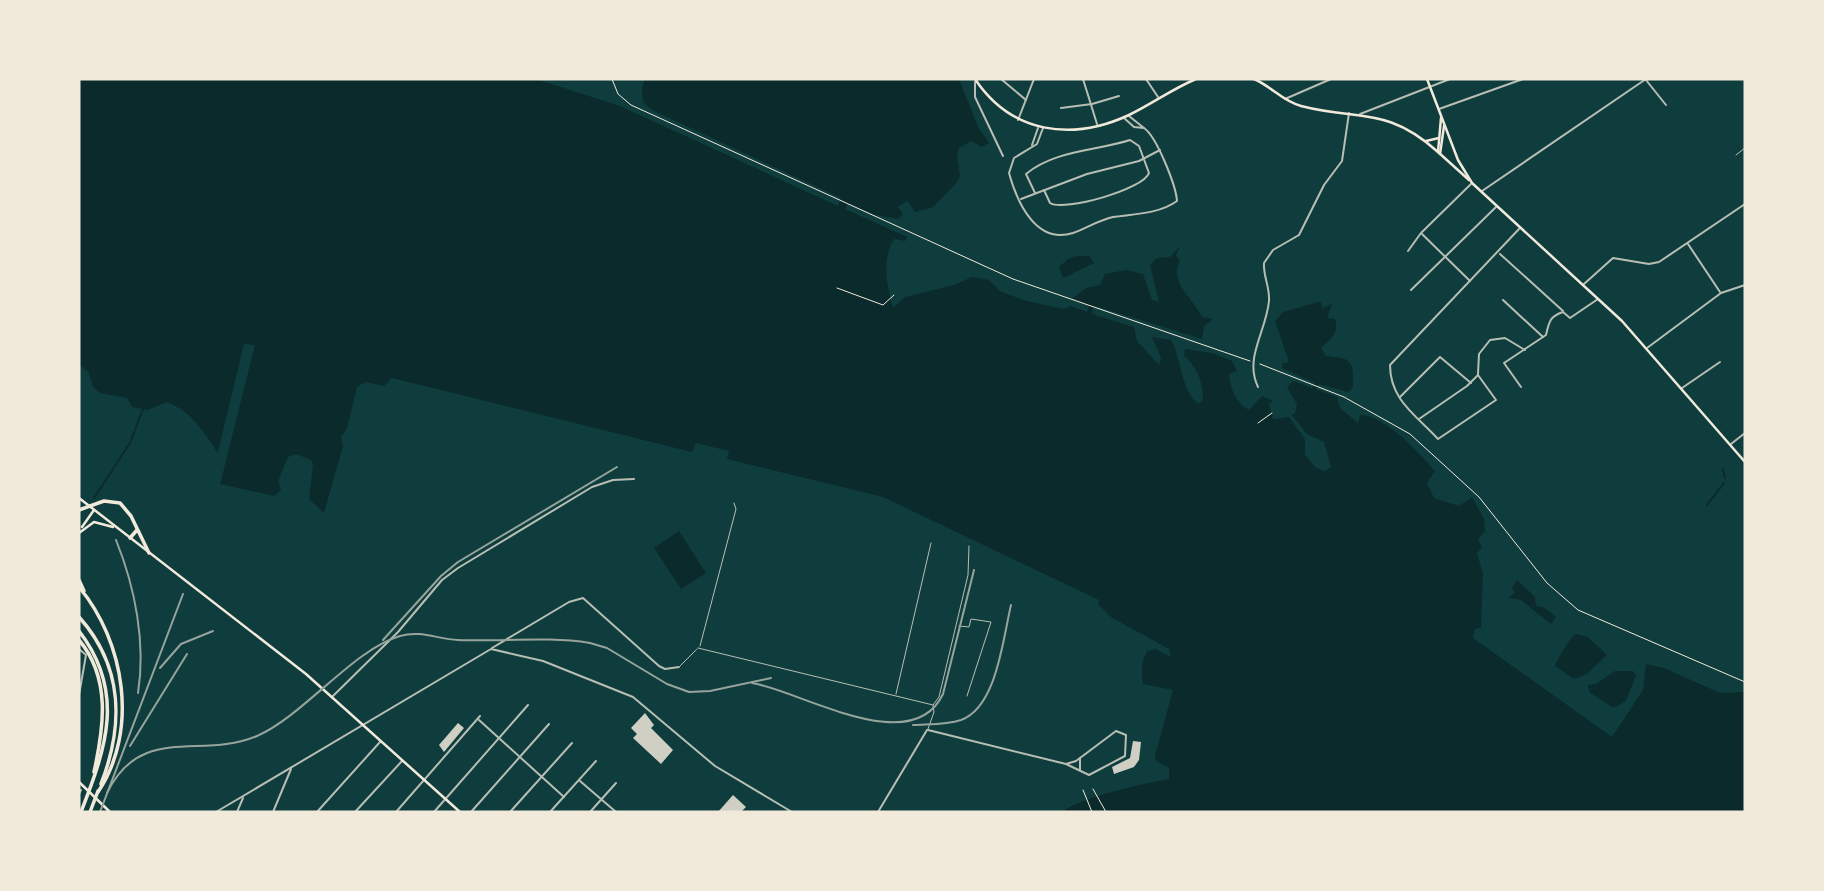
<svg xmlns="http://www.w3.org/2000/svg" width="1824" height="891" font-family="'Public Sans',sans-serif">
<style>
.water{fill:#0a2a2b}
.pier{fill:#0f3d3e}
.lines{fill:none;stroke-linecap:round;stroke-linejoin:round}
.stream{stroke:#0a2a2b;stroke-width:2}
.building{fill:#cfcfc3}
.path{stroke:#f1e9da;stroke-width:1}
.service{stroke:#b8beb3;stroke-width:1}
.minor{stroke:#b8beb3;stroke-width:2}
.tertiary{stroke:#b8beb3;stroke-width:2}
.secondary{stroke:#f1e9da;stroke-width:2.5}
.primary{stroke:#f1e9da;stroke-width:2.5}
.motorway{stroke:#f1e9da;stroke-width:3.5}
.rail{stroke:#97a49c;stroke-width:2}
</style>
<rect width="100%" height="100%" fill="#0f3d3e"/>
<g class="water">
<path d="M79 79H536L620 106 838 206 841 198 652 110 643 102 642 88 645 79H959L978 127 989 143 982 147 971 141 959 148 957 156 960 176 957 182 933 207 915 212 907 201 898 207 903 214 899 219 875 215 848 203 845 209 907 237 905 241 894 239C881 261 887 285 893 308L905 297 954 285 972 277 989 280 1000 291 1023 300 1063 309 1071 306 1087 312 1089 306 1073 298 1086 288 1100 285 1105 274 1126 270 1143 274 1152 300 1159 302 1150 265 1157 258 1170 257 1180 246 1176 255 1180 261C1169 283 1193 298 1202 317L1213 319 1204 326 1202 339 1099 307 1093 308 1092 314 1134 327 1137 341 1159 365 1161 358 1152 337 1171 340C1182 360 1180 388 1198 404L1203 400C1203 381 1197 368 1184 355L1185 349 1212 353 1232 361 1237 371 1229 374C1230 388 1236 403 1249 410L1262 396 1273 401 1269 404 1273 419 1289 417 1305 439V455L1316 468 1324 471 1331 467 1324 442 1307 434 1291 414H1295L1297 404 1287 387 1293 381 1312 388 1315 383 1282 368V364L1289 362 1275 321 1283 312 1318 302H1321L1322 308 1332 304 1327 318 1335 319C1340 333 1330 340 1321 348L1326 356C1351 358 1354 360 1353 387L1348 392 1319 384 1316 389 1337 397 1340 408 1358 423 1360 415C1382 413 1421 454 1435 471L1427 483 1434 498 1459 506 1472 497 1484 519 1485 531 1478 540 1482 547 1477 553 1483 574 1481 628 1475 629 1473 638 1612 737 1643 690 1646 664 1664 668 1720 693 1745 692V812H1063C1077 798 1146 783 1169 779V768L1156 761 1155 756 1173 690 1143 684C1141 672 1141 662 1147 651L1156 649 1171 657 1169 649 1111 617 1098 604 1099 600 883 497 727 459 729 451 696 443 692 452 392 378 384 386 365 382 357 387 347 428 341 437 343 446 324 513 309 499 313 465 311 460 296 454 288 457 278 481 281 490 274 496 220 484 254 345H244L218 453C203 431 192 412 167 402L148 410 132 407 127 398 100 393 93 387 89 373 79 364Z"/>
<polygon points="1076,256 1089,256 1094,263 1063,278 1059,267 1068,259"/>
<polygon points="679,531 706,573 681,589 654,548"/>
<polygon points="1517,580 1535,597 1536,606 1543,607 1556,617 1551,624 1521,600 1509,598 1515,592 1512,588"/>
<path d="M1576 634 1588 637 1607 655 1587 674 1574 679 1555 666C1557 659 1570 638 1576 634Z"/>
<polygon points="1615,671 1633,671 1636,675 1626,701 1613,708 1589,692 1588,685 1596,684"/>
</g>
<polygon class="pier" points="244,344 255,345 220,484 216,483 250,348 247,348 222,453 217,456"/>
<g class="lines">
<g class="stream">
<polyline points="1723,469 1725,478"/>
<polyline points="94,498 130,443 143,409"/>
<polyline points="1707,505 1724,483"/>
</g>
</g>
<g class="building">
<polygon points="645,713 654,725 651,728 673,750 661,764 633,738 637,734 631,728"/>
<polygon points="458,723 464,728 444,752 439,745"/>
<polygon points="1133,741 1141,742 1139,760 1134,767 1114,774 1112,767 1130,758"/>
<polygon points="733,795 746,807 741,812 718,812"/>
</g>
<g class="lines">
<g class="path">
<polyline points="612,79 618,94 631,105 1013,279 1250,361"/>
<polyline points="837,288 883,305 894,295"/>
<polyline points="1260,364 1344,397 1410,434 1479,497 1547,583 1578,610 1745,682"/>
<polyline points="1258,423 1272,413"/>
<polyline points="1093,789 1106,812"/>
<polyline points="1083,790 1092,812"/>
</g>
<g class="service">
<polyline points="1736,155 1745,148"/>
<polyline points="959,626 969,627 971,619 991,622 967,696"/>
<polyline points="700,646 736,509 734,503"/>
<polyline points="698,648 933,705"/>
<polyline points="680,666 697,649"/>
<polyline points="896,694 931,543"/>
<polyline points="928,729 934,712 933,705 939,697 968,575 969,546"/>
</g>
<g class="minor">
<polyline points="1001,79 1026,100"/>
<polyline points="1083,79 1097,124"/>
<polyline points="1146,79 1158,97"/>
<polyline points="1646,80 1666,105"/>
<polyline points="975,82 975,97 1003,156"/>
<polyline points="1285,99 1331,79"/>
<polyline points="1061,108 1092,104 1119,96"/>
<polyline points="1439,109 1523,79"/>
<polyline points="1360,114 1450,79"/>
<polyline points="1124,118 1134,127 1144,128 1129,116"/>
<polyline points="1018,120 1034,79"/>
<path d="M1043 128 1037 144 1014 158 1009 173C1017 202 1036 245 1073 233 1087 228 1099 220 1113 217 1134 214 1159 214 1177 201 1176 186 1157 137 1144 128"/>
<polyline points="1032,145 1038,128"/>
<polyline points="1482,191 1646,79"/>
<path d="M1035 193 1026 174C1055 150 1096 151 1130 140L1139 146 1149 173C1144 189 1064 212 1050 203L1044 190"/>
<polyline points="1021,199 1087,174 1139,161 1160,150"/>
<polyline points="1422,234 1470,281"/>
<polyline points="1688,244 1720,292"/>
<polyline points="1408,251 1421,233 1471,184"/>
<polyline points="1500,254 1563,311"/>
<polyline points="1584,284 1613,258 1649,264 1659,262 1745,204"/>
<polyline points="1411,290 1496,207"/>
<polyline points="1503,300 1543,337"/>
<polyline points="1647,348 1721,293 1745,285"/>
<polyline points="1478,374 1479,354 1490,340 1505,338 1525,350"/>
<path d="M1478 375 1496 400 1438 439C1416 415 1390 400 1390 365L1519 229"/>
<path d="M1258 387C1244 358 1266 332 1269 301 1270 287 1263 276 1264 263L1273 250 1299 235 1324 185 1342 161 1349 113"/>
<path d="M1521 387 1504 363 1546 335C1549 322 1550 316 1563 312L1570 318 1598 299"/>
<polyline points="1682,388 1720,362"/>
<polyline points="1400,397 1440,357 1471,383"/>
<polyline points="1419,419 1467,386 1478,375"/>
<polyline points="1731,444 1745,433"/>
<polyline points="492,648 569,602 583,598 659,666 665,669 679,667"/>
<polyline points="79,649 86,655 79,695"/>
<polyline points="479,720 564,797"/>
<polyline points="928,730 1066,764 1089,775 1125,756 1126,735 1116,731 1076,761 1066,764"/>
<polyline points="1080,758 1080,770"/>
<polyline points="580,781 616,812"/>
<polyline points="79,794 81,790"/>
<polyline points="237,812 243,798"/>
<polyline points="273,812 291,769"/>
<polyline points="317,812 380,742"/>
<polyline points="355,812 402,761"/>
<polyline points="396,812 480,716"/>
<polyline points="434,812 528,705"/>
<polyline points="471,812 549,724"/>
<polyline points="510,812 572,743"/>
<polyline points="550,812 596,761"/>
<polyline points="590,812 616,783"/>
</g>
<g class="tertiary">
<polyline points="333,696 398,632 442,580 458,568 592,487 613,480 634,479"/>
<polyline points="216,812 491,649 543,661 633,697 715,766 792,812"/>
<polyline points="878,812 927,730"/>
</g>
<g class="secondary">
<path d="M975 79C1011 133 1071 142 1129 115 1152 104 1172 89 1196 79"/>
<path d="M1254 79C1271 86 1282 101 1301 106 1359 121 1387 106 1438 152"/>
<polyline points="79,782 110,812"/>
</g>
<g class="primary">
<polyline points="1427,79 1458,160 1472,183 1622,321 1745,462"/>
<polyline points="1441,118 1438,152 1469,180"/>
<polyline points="1426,141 1439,138"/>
<polyline points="1440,154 1444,126"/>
<polyline points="79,498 306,674 460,812"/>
<polyline points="82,527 94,510"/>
<polyline points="79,533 94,522 113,527"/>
</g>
<g class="motorway">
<polyline points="79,510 104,501 120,503 131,516 149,553"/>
<polyline points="130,538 137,530"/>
<polyline points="79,580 84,591"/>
<path d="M79 587C125 642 139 731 98 792"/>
<path d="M79 617C123 666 124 725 101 784"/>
<path d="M79 631C126 692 106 748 81 812"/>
<path d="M79 640C111 678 104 727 94 772"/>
<polyline points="90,812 98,791"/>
</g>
<g class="rail">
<path d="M116 540C135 587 146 643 138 693"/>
<polyline points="383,640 441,576 458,562 617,467"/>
<polyline points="160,668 181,644 213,631"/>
<path d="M752 683C801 691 912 760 943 694L974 570"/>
<path d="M913 725C929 724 946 725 961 720 997 707 1003 638 1011 605"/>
<polyline points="130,746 187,654"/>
<path d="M107 793C141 723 201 760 257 736 303 716 354 649 400 636 421 630 437 639 458 640 501 642 547 636 590 643L607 648 667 684 689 692 710 691 771 678"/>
<polyline points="100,812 183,594"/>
</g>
</g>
<rect width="1824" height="891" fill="none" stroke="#f1e9da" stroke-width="161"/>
</svg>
